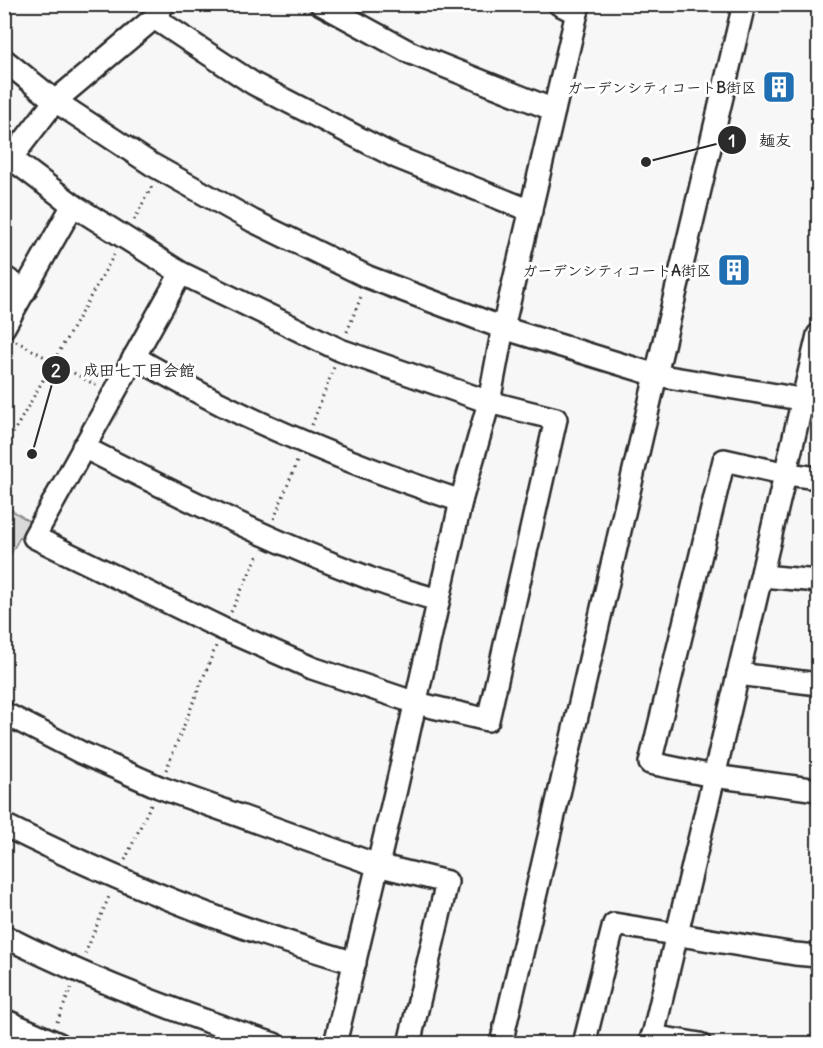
<svg xmlns="http://www.w3.org/2000/svg" width="823" height="1048" font-family="Delius,'Klee One',sans-serif">
<style>
.green{fill:#d9d9d9;stroke:#828282;stroke-width:1.5}
.lines{fill:none;stroke-linecap:round;stroke-linejoin:round}
.minor-casing{stroke:#2b2b2b;stroke-width:26}
.path{stroke:#2b2b2b;stroke-width:3;stroke-dasharray:1.5 4.5;stroke-linecap:butt}
.minor{stroke:#fff;stroke-width:21}
.labels{text-anchor:middle;dominant-baseline:central;stroke-width:6;stroke-linejoin:round;paint-order:stroke}
.poi-label{font-size:15px;font-weight:bold;fill:#2b2b2b;stroke:#fff;text-anchor:end}
.leader{fill:none;stroke:#2b2b2b;stroke-width:2}
.callout-dot{fill:#2b2b2b;stroke:#fff;stroke-width:2}
.mark-label{font-size:18px;text-anchor:middle;font-weight:bold;fill:#fff}
.callout-label{font-size:16px;text-anchor:middle;font-weight:bold;fill:#2b2b2b;stroke:#fff;stroke-width:6;stroke-linejoin:round;paint-order:stroke}
</style>
<rect width="100%" height="100%" fill="#f7f7f7"/>
<filter id="ink" filterUnits="userSpaceOnUse"><feTurbulence type="fractalNoise" baseFrequency=".0167" numOctaves="2"/><feDisplacementMap in="SourceGraphic" scale="12" xChannelSelector="R" yChannelSelector="G"/><feConvolveMatrix kernelMatrix="1 2 1 2 8 2 1 2 1" color-interpolation-filters="sRGB"/></filter>
<g filter="url(#ink)">
<polygon class="green" points="5,506 29,521 5,564"/>
<g class="lines">
<defs>
<g id="minor">
<polyline points="321,4 411,53 554,110"/>
<polyline points="559,4 577,13"/>
<polyline points="154,18 254,84 396,157 531,211"/>
<polyline points="4,60 55,101 151,164 253,221 368,277 503,328 656,375 818,402"/>
<polyline points="4,153 73,205 181,273 340,350 489,402 556,419 488,720 416,703 312,668 223,629 34,537 181,273"/>
<polyline points="11,158 55,101 154,18 164,4"/>
<polyline points="4,277 25,291"/>
<polyline points="4,327 73,205"/>
<path d="M134 357C163 373 193 390 223 405 300 443 380 474 461 501"/>
<path d="M83 447C176 494 270 541 369 578 391 587 415 593 438 600"/>
<polyline points="818,478 787,474 724,460 650,763 713,776 818,790"/>
<polyline points="762,576 818,581"/>
<polyline points="738,674 818,684"/>
<polyline points="4,713 80,752 159,787 377,865 447,882 409,1044"/>
<path d="M4 825C80 863 158 896 237 925 276 939 316 951 355 963"/>
<path d="M4 936C90 980 182 1014 274 1044"/>
<polyline points="4,1020 59,1044"/>
<polyline points="652,1036 700,1044"/>
<polyline points="335,1044 396,789 461,501 489,402 503,328 579,4"/>
<polyline points="501,1044 656,375 744,4"/>
<polyline points="584,1044 614,924 795,954 818,956"/>
<polyline points="651,1044 818,335"/>
</g>
</defs>
<use href="#minor" class="minor-casing"/>
<g class="path">
<polyline points="134,220 152,186"/>
<polyline points="347,332 362,294"/>
<polyline points="16,341 97,386"/>
<polyline points="312,425 334,367"/>
<polyline points="4,449 114,255"/>
<polyline points="274,519 298,459"/>
<polyline points="231,612 259,553"/>
<polyline points="166,770 216,646"/>
<polyline points="125,860 151,804"/>
<polyline points="85,954 110,894"/>
<polyline points="57,1022 71,988"/>
</g>
<use href="#minor" class="minor"/>
</g>
</g>
<defs>
<symbol id="building-square" viewBox="-11 -11 22 22"><rect x="-9" y="-9" width="18" height="18" rx="4" fill="#1f6fb2" stroke="#fff"/><path d="M-4-6H4V6H1V3H-1V6H-4ZM-2.5-4.3h1.7v1.8h-1.7ZM.8-4.3h1.7v1.8H.8ZM-2.5-1h1.7V.8h-1.7ZM.8-1h1.7V.8H.8Z" fill="#fff"/></symbol>
</defs>
<g fill-rule="evenodd">
<use href="#building-square" x="760" y="68" width="38" height="38"/>
<use href="#building-square" x="715" y="251" width="38" height="38"/>
</g>
<g class="labels">
<g class="poi-label">
<text x="756" y="87">ガーデンシティコートB街区</text>
<text x="711" y="270">ガーデンシティコートA街区</text>
</g>
</g>
<path class="leader" d="M646 162L732 140M32 454L56 370"/>
<g class="callout-dot">
<circle cx="646" cy="162" r="6"/>
<circle cx="32" cy="454" r="6"/>
<circle cx="732" cy="140" r="15"/>
<circle cx="56" cy="370" r="15"/>
</g>
<g class="mark-label">
<text x="732" y="147">1</text>
<text x="56" y="377">2</text>
</g>
<g class="callout-label">
<text x="775" y="146">麺友</text>
<text x="139" y="376">成田七丁目会館</text>
</g>
<rect width="823" height="1048" fill="none" stroke="#fff" stroke-width="24"/>
<rect x="12" y="12" width="799" height="1024" fill="none" stroke="#2b2b2b" stroke-width="2" filter="url(#ink)"/>
</svg>
